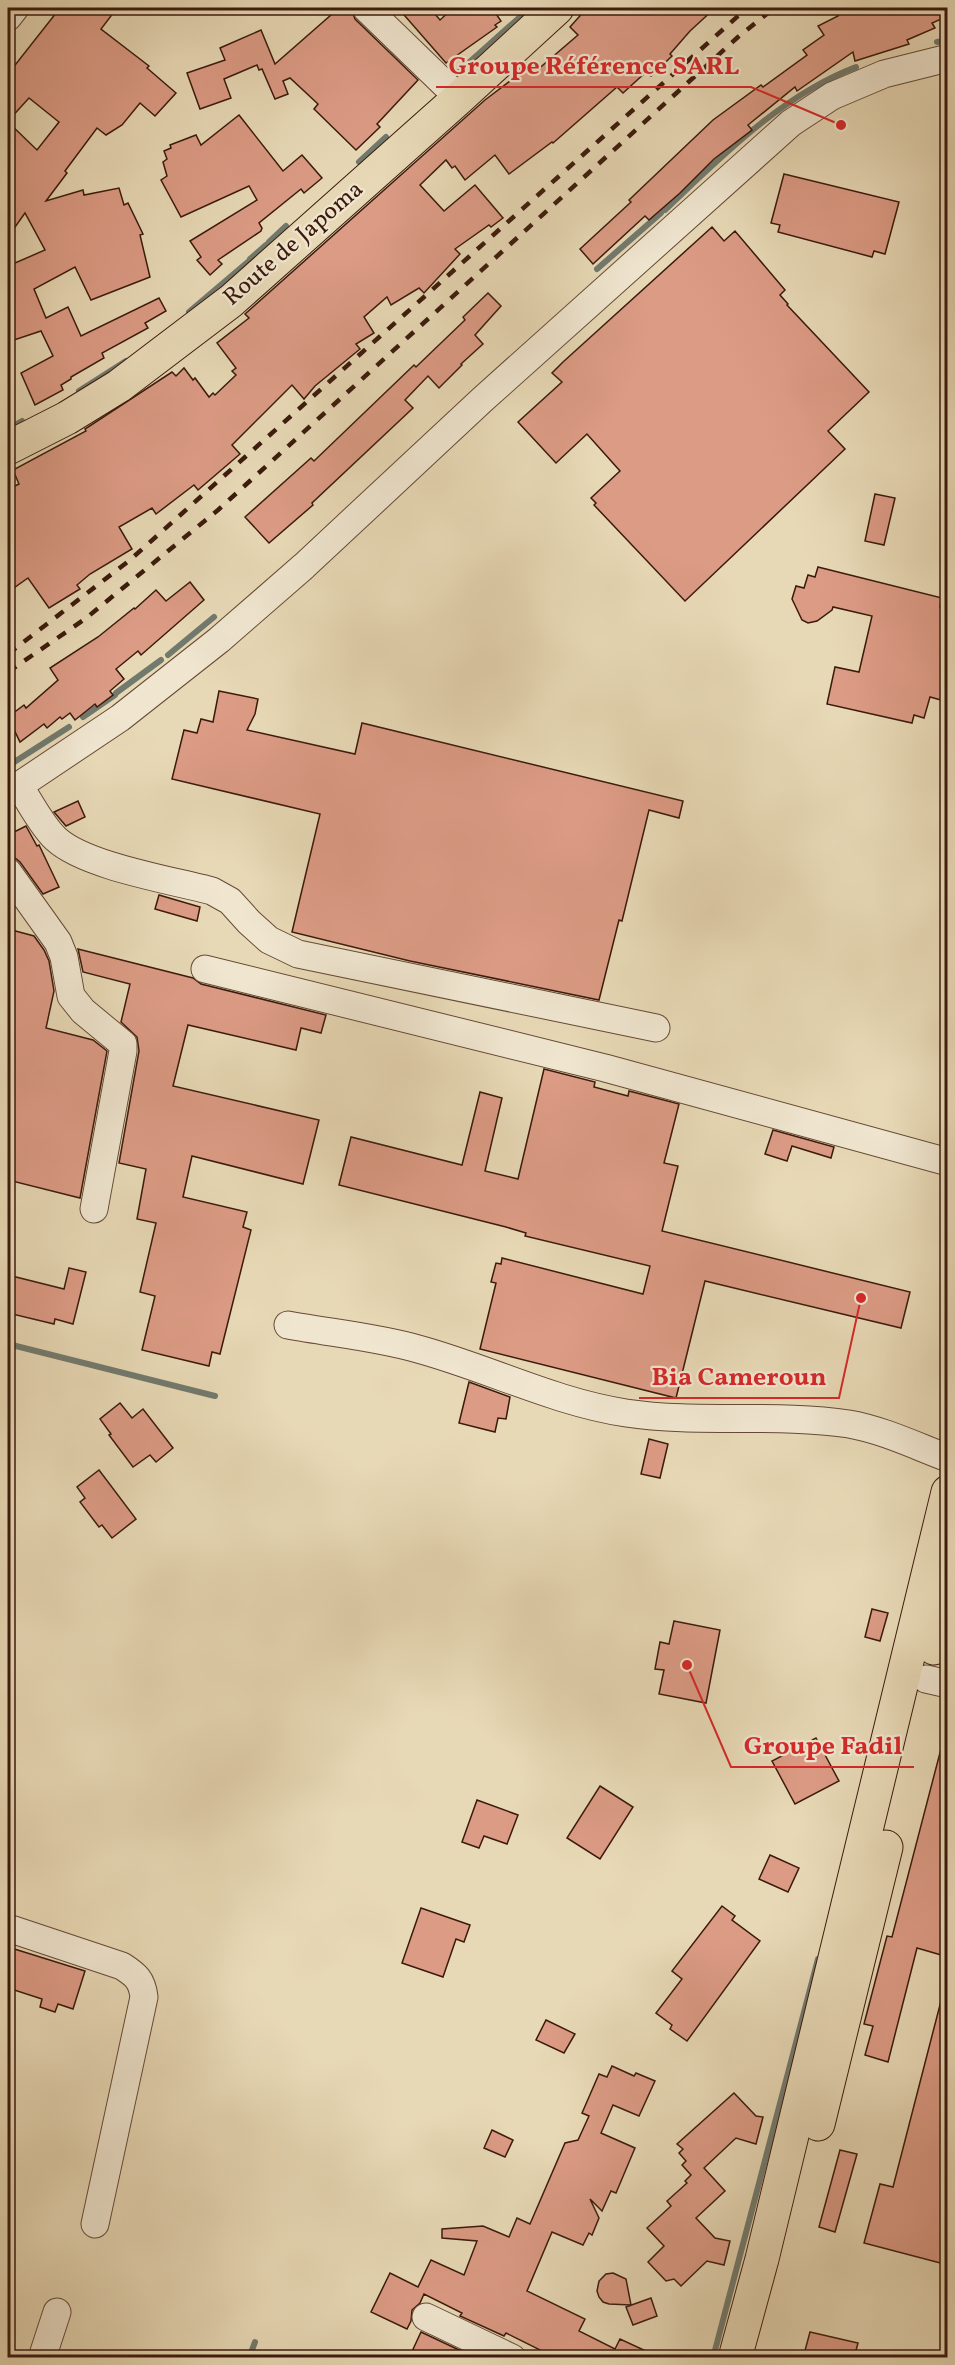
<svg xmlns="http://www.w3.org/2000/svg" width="955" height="2365" font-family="Vollkorn,serif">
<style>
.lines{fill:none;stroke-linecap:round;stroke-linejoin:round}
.stream{stroke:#727a6e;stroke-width:6}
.building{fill:#dc9b85;stroke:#3b1a0c;stroke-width:1.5}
.minor-casing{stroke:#664a36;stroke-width:29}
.major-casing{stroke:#3b1a0c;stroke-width:35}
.minor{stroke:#f0e6d0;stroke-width:27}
.major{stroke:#e8d9b6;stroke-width:33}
.rail{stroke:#3b1a0c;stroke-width:4.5;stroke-dasharray:10 10;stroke-linecap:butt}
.labels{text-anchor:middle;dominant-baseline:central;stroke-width:4.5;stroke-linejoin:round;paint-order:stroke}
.street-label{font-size:24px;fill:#3b1a0c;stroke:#f0e6d0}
.leader{fill:none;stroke:#d62828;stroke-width:2}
.callout-dot{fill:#d62828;stroke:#f0e6d0;stroke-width:2}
.callout-label{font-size:26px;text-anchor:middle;font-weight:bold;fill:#d62828;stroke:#f0e6d0;stroke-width:4.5;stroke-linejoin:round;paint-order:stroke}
</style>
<rect width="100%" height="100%" fill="#e8d9b6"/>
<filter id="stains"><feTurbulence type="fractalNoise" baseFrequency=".00333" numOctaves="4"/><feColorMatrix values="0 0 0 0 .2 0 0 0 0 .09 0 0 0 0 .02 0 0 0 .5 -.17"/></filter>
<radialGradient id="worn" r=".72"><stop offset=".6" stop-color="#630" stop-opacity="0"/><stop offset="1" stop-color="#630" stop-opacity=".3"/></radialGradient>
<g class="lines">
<g class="stream">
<polyline points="937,42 948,40"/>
<polyline points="454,76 530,8"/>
<polyline points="359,162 386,137"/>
<path d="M665 210C721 157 782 95 856 67"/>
<polyline points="269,242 286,226"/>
<polyline points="250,259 266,245"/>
<polyline points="597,269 661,213"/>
<polyline points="189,312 249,261"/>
<polyline points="79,391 126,361"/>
<polyline points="8,429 22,421"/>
<polyline points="168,655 214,617"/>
<polyline points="116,693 161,660"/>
<polyline points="83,717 115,695"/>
<polyline points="8,766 69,727"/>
<polyline points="8,1344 215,1396"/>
<polyline points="249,2358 255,2342"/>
<polyline points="713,2358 818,1959"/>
</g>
</g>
<g class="building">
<polygon points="60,8 117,8 101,29 149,66 147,68 176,93 155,116 140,103 122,125 106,135 97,128 65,171 67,173 46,201 83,190 84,195 119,188 124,205 128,203 143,234 140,235 150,277 91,300 75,267 34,289 46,318 68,307 81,336 159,298 166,311 145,323 148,328 102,353 104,358 71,377 71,379 61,385 63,390 35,405 21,373 53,356 41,331 8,342 8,266 45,250 25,213 8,237 8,122 37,150 59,122 29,98 8,121 8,74"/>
<polygon points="339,8 351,8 355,19 418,80 377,124 380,127 356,150 314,109 318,104 290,78 283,81 288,94 275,99 262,69 259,70 257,65 224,79 231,98 200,109 187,73 225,60 220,48 261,30 275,64"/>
<polygon points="398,8 430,8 440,20 453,8 492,8 501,21 495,25 497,27 446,63"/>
<polygon points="587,8 715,8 690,31 670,54 672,56 651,76 645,73 623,93 617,87 553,143 552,142 509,174 495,155 465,180 455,166 452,168 446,160 420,185 444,211 475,185 503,218 491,227 489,225 455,249 460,254 424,293 419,288 391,305 387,297 364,317 374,333 356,344 360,349 315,386 304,399 292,385 232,445 240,454 198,490 194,485 156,514 152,508 119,527 132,549 90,574 77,585 80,589 49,608 28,578 8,592 8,489 19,484 13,470 86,431 85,429 172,372 176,376 184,368 193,380 195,378 209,397 213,393 215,395 236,375 232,371 236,368 217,343 249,318 245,314 485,100 518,75 516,72 526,63 536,71 578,35 570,27"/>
<polygon points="833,8 948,8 948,16 932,23 935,28 907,40 909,44 855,61 853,52 797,91 795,87 748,125 752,130 714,159 680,193 649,220 645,216 593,264 580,249 631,202 629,200 713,120 761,85 763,87 807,55 803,50 824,35 818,26 838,16"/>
<polygon points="239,115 283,171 302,155 322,178 304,193 301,189 259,223 262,228 261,231 218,260 222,264 210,275 197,260 201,257 190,241 257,200 249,186 181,217 161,180 167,176 163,162 167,159 164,151 171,148 170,145 196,135 201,145"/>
<polygon points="784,174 899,202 885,254 874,251 872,257 778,232 780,225 771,223"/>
<polygon points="712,227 724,241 735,231 785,290 780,295 788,304 787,305 869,392 828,431 845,449 685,601 594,505 596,503 591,498 620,471 587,434 556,463 518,422 562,382 552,373 563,362"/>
<polygon points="488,293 501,306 475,335 483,344 461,364 462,365 439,388 428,376 405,400 413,408 312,503 313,505 269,543 245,517 311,458 314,461 414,365 416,367 465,320 463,317"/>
<polygon points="875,494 895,498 884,545 865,541"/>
<polygon points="818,567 942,598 940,607 948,609 948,702 930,697 924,718 914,715 912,723 827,704 835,667 859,672 872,616 833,607 832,610 817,621 808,623 802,620 792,599 796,586 804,588 808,575 815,577"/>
<polygon points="190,582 204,600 141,655 138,651 116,669 124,679 110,691 113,695 97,707 95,704 75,720 70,713 62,719 60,717 47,728 44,724 20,742 8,717 24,705 26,708 58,680 50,668 98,637 134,608 135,609 156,590 166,601"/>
<polygon points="219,691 258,699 255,714 247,730 355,754 362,723 683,801 679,818 649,810 622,921 619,920 599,1000 410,961 292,932 320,814 172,779 184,730 197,733 201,719 213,722"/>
<polygon points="78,801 85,817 66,826 54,812"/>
<polygon points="26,826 37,846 39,845 59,887 43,894 20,862 15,858 8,856 8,835"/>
<polygon points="159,895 200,907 197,921 155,909"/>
<polygon points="8,929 34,936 44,950 49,961 54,991 46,1028 93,1040 107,1051 80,1198 8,1180"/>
<polygon points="78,949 193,978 201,984 326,1015 321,1033 301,1028 296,1050 188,1025 173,1086 319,1120 303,1184 192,1156 183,1197 247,1212 243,1227 251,1230 220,1354 212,1352 209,1366 142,1350 155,1296 140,1292 156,1223 137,1219 146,1169 119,1163 139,1051 137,1037 121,1022 130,984 83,972"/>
<polygon points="544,1069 595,1082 594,1087 628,1096 629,1091 679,1104 664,1163 678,1166 662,1231 910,1292 901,1328 705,1281 676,1398 480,1349 496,1283 491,1282 496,1263 501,1264 502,1258 643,1294 650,1266 525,1236 526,1233 506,1227 339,1185 351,1137 462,1165 480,1092 502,1098 485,1171 518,1179"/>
<polygon points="773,1130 834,1147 831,1158 792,1146 787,1161 765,1154"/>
<polygon points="69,1268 86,1272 73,1324 55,1319 54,1324 8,1313 8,1275 64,1289"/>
<polygon points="469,1382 510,1397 506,1419 498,1418 495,1432 459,1423"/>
<polygon points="120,1403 132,1418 143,1409 173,1448 156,1462 150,1455 133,1467 109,1435 111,1434 100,1419"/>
<polygon points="649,1439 668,1444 660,1478 641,1474"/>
<polygon points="99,1470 136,1519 112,1538 102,1525 99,1527 80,1502 85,1498 77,1487"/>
<polygon points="872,1609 888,1613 880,1641 865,1637"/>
<polygon points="674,1621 720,1630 706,1703 659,1694 664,1670 655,1669 660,1642 669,1644"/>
<polygon points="816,1738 839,1781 795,1804 772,1761"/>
<polygon points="942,1745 948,1746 948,1957 917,1948 888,2062 865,2055 873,2026 864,2024 887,1936 892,1937"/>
<polygon points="600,1786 633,1807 600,1859 567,1838"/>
<polygon points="477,1800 518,1815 507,1844 484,1836 479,1848 462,1842"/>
<polygon points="770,1855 799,1868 788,1892 759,1879"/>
<polygon points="722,1906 735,1916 732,1920 760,1941 687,2041 670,2029 672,2025 656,2013 682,1979 672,1971"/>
<polygon points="421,1908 470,1925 464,1942 456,1939 443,1977 402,1963"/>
<polygon points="8,1947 85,1971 73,2009 58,2004 55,2012 40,2007 42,1999 8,1988"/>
<polygon points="942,1997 948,1998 948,2265 864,2243 880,2184 893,2187"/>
<polygon points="546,2020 575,2034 564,2053 536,2040"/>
<polygon points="612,2066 634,2076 636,2073 655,2081 639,2116 613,2105 601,2133 635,2148 616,2193 611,2191 602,2211 590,2199 599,2218 592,2235 589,2233 583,2245 552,2232 527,2291 585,2319 579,2331 615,2349 620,2339 661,2358 556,2358 506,2333 504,2336 460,2316 462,2313 424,2294 420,2303 412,2310 411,2321 407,2329 371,2312 390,2273 418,2287 431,2260 464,2275 477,2241 442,2238 442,2229 483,2226 509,2237 517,2218 530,2224 565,2143 578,2140 589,2116 582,2113 599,2074 607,2077"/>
<polygon points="734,2093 756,2116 763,2117 756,2144 736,2138 704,2168 725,2191 696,2218 715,2238 730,2241 724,2265 707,2261 681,2286 674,2279 666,2281 648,2262 664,2246 647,2228 671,2206 667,2201 687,2183 685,2181 691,2175 682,2165 686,2161 679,2153 683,2149 677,2144"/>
<polygon points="492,2130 513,2140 505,2157 484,2148"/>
<polygon points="840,2150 857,2154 835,2232 819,2227"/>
<polygon points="613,2273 626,2279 631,2305 609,2304 603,2302 599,2297 597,2291 599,2281 606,2274"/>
<polygon points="651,2298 657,2316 633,2325 626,2307"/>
<polygon points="421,2332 474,2357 474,2358 458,2358 445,2351 442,2358 409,2358"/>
<polygon points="810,2332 858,2343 854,2358 803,2358"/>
</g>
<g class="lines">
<defs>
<g id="minor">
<polyline points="366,8 459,98"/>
<polyline points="8,17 15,8"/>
<path d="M19 786C31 803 41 825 56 839 85 866 171 880 212 891L230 901 249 922 269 940 298 954 656 1028"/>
<polyline points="8,793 120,718 219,640 304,566 483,399 791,123 832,96 884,74 948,58"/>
<polyline points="8,872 58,942 64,957 71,996 83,1011 123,1044 123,1051 94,1209"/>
<polyline points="205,969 605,1068 948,1162"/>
<path d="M288 1325C331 1333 376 1337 418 1349 488 1368 554 1402 626 1413 700 1424 776 1413 849 1424 883 1430 916 1446 948 1458"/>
<polyline points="926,1679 948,1684"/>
<path d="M8 1928 122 1966C136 1975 142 1980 144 1997L95 2224"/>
<polyline points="426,2317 512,2358"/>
<polyline points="42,2358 57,2312"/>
</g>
<g id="major">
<polyline points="8,448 67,418 119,386 231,301 459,98 557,8"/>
<polyline points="934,1648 948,1594"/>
<polyline points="818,2124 886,1847"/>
<polyline points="735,2358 762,2259 948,1492"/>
</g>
</defs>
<use href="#minor" class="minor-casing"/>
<use href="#major" class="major-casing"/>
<use href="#minor" class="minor"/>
<use href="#major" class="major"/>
<g class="rail">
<polyline points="8,654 130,560 747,8"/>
<polyline points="8,672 85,619 218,510 738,37 774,8"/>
</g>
</g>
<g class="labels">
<g class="street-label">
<text transform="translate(294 244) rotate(-41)">Route de Japoma</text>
</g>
</g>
<path class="leader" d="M841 125L751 87H436M861 1298L839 1398H639M687 1665L731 1767H914"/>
<g class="callout-dot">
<circle cx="841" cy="125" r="6"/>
<circle cx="861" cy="1298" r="6"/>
<circle cx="687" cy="1665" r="6"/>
</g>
<g class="callout-label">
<text x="594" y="74">Groupe Référence SARL</text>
<text x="739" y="1385">Bia Cameroun</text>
<text x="823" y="1754">Groupe Fadil</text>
</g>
<rect width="955" height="2365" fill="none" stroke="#e8d9b6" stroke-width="30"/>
<rect x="9" y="9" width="937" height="2347" fill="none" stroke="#3b1a0c" stroke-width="3"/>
<rect x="15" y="15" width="925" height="2335" fill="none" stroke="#3b1a0c" stroke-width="1.5"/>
<rect width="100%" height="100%" filter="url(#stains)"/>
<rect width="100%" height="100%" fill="url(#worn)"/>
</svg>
